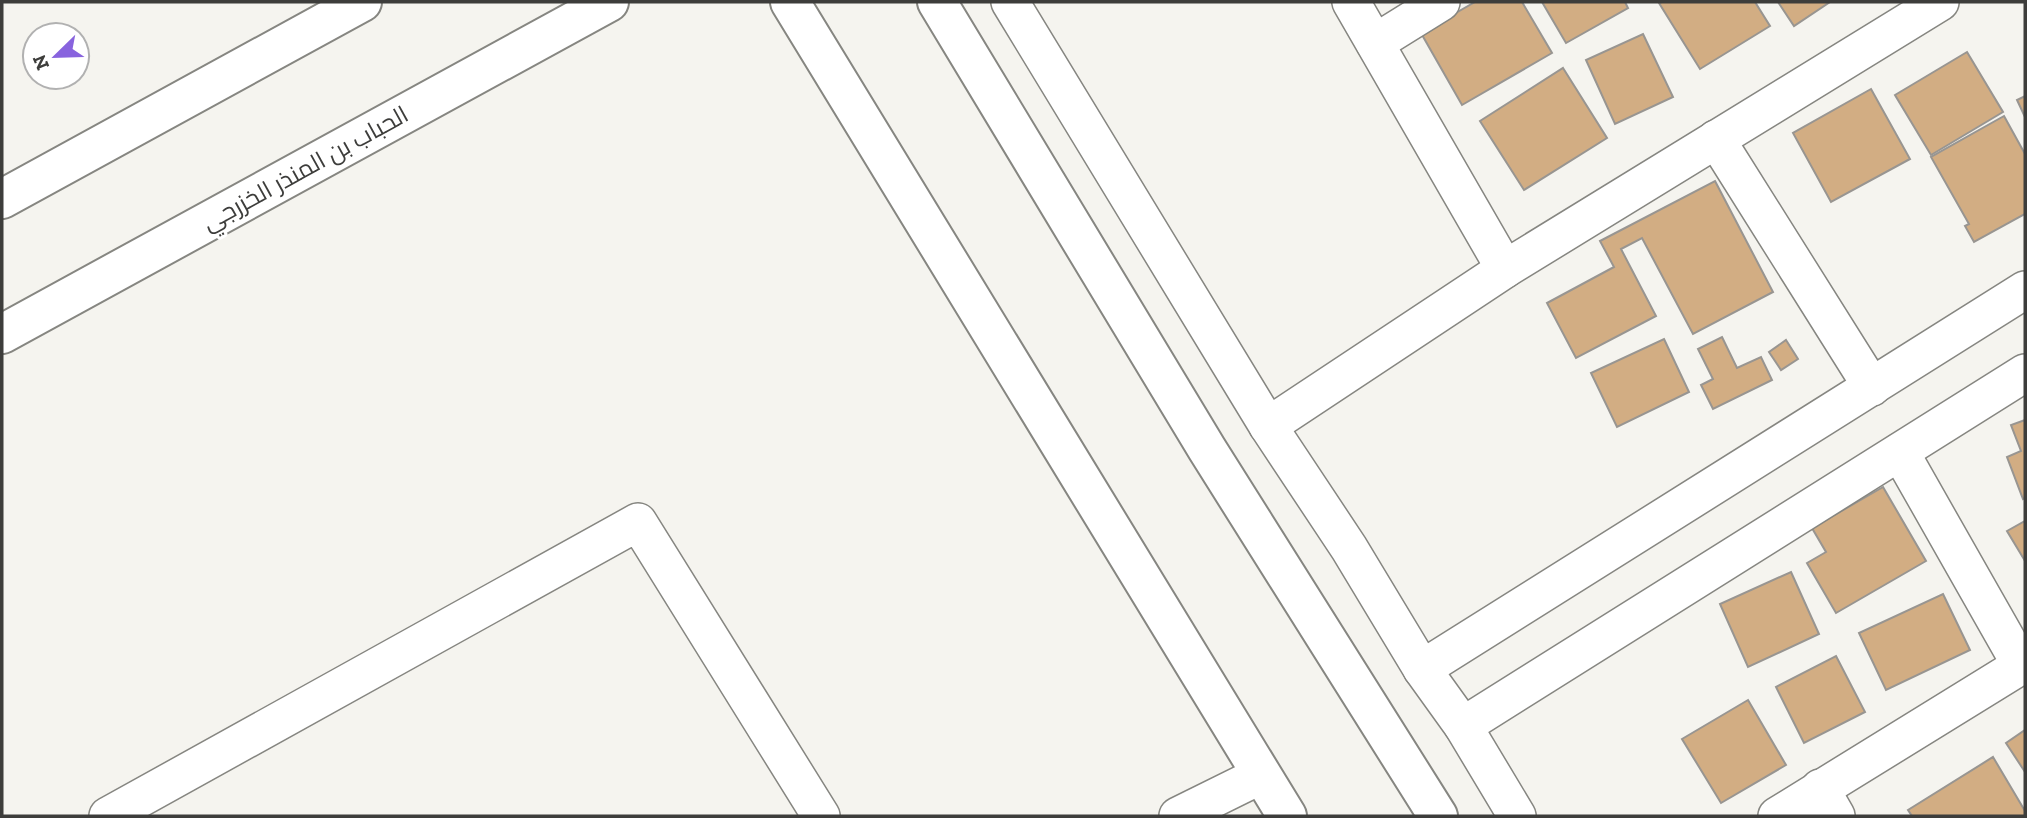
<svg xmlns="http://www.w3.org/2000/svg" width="2027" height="818" font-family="'Zilla Slab',Cairo,serif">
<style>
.building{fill:#d2ad83;stroke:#989591;stroke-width:2}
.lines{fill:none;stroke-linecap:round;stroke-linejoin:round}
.street-casing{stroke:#868681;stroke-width:40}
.secondary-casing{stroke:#868681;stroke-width:42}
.street{stroke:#fff;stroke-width:37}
.secondary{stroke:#fff;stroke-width:38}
.labels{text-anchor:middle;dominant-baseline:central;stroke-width:6;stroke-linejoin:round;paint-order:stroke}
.street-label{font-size:24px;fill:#3d3d3b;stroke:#fff}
</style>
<rect width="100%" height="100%" fill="#f5f4ef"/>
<g class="building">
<polygon points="1475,2 1522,2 1552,53 1462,105 1421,33"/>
<polygon points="1542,2 1625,2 1628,8 1566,43"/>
<polygon points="1662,2 1755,2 1770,26 1700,69 1659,3"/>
<polygon points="1778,2 1830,2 1794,26"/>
<polygon points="1643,34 1673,97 1615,124 1586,60"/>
<polygon points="1967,52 2003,112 1931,155 1895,95"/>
<polygon points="1563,68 1607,138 1524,190 1480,121"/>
<polygon points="1871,89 1910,159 1831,202 1793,133"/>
<polygon points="2025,96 2025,117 2017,100"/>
<polygon points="2004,116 2025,154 2025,214 1974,242 1965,226 1969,224 1931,157"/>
<polygon points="1715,181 1773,292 1693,334 1642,238 1621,249 1656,316 1576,358 1547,303 1614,267 1600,241"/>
<polygon points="1722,337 1737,368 1761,357 1772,380 1713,409 1701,385 1713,379 1698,349"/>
<polygon points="1664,339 1689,392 1617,427 1591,373"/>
<polygon points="1786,340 1798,359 1781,370 1769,352"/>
<polygon points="2025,420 2025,498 2023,499 2007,457 2021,451 2011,425"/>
<polygon points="1883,487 1926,561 1836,613 1807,563 1826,552 1812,528"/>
<polygon points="2025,521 2025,561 2007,531"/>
<polygon points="1791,572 1819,634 1748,667 1720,604"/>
<polygon points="1943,594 1970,650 1886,690 1859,633"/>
<polygon points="1836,656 1865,712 1804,743 1776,687"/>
<polygon points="1748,700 1786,765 1721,803 1682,739"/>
<polygon points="2025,730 2025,772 2006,743"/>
<polygon points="1993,757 2025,811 2025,816 1912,816 1908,810"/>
</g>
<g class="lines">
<defs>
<g id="street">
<polyline points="1010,2 1268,426 1349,548 1422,669 1463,726 1517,816"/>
<polyline points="1351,2 1505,269"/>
<polyline points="1375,43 1441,2"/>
<polyline points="1716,139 1872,387"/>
<polyline points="1268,426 1505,269 1940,2"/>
<polyline points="1900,452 2021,665"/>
<polyline points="1422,669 2025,290"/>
<polyline points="1463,726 2025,373"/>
<polyline points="1820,788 1836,816"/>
<polyline points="108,816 638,522 821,816"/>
<polyline points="1178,816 1261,775"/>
<polyline points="1777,816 2025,663"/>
</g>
<g id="secondary">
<polyline points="790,2 1287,816"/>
<polyline points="937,2 1207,449 1438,816"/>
<polyline points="2,199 362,2"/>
<polyline points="2,334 609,2"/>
</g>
</defs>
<use href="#street" class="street-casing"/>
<use href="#secondary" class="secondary-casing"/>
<use href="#street" class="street"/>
<use href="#secondary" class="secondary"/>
</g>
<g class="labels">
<g class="street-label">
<text transform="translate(305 168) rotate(-29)">الحباب بن المنذر الخزرجي</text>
</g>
</g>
<rect width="2027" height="818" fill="none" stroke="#3d3d3b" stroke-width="7"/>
<g transform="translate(56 56) rotate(247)"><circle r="33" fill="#ffffff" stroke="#b1b1b1" stroke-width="2"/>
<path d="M0-5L12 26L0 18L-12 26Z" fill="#8863de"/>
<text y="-10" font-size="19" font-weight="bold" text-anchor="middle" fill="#3d3d3b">N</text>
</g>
</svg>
